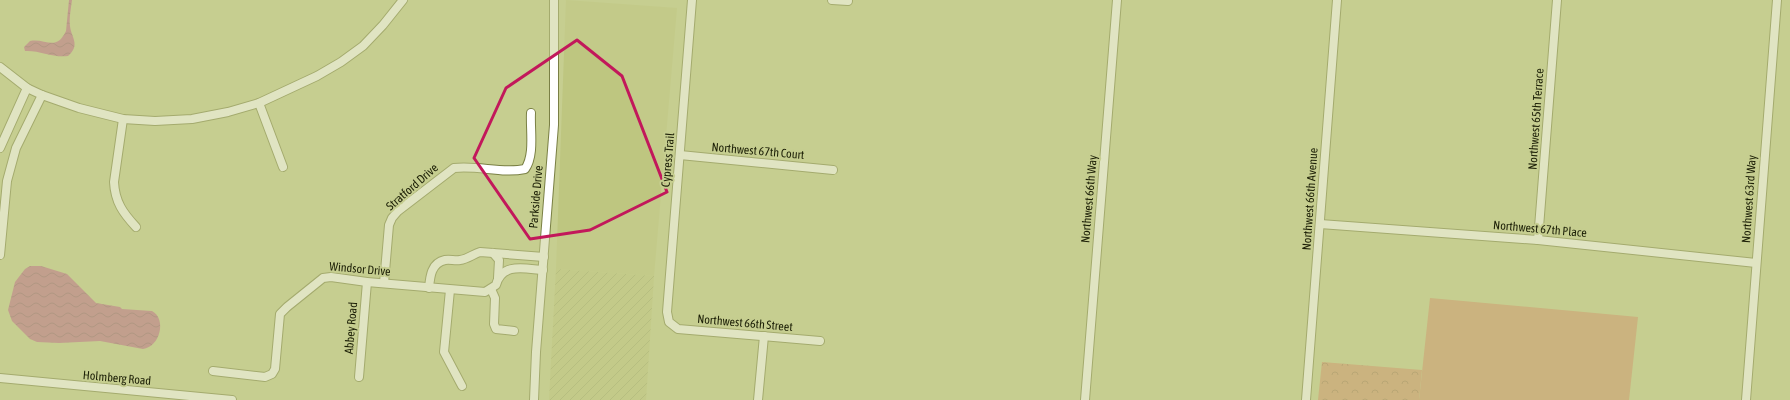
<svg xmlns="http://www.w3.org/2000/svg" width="1790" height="400" font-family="'Asap Condensed',sans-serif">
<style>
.built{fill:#bec680}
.industrial{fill:url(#industrial-furrows)}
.forest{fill:url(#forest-crowns)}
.park{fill:#d0926a}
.water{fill:url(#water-waves)}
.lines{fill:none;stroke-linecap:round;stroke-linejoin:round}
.minor-casing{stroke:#7a8045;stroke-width:10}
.minor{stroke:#fff;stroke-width:8}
.marked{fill:none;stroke:#c2185b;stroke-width:3;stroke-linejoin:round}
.labels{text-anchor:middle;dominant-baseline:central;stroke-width:4;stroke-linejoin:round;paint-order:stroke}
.street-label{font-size:12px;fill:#1c1f06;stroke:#c6ce90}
</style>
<defs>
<pattern id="industrial-furrows" width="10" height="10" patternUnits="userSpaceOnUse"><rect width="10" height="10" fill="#bec680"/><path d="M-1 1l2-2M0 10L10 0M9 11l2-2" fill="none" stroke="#a3aa6d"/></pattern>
<pattern id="forest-crowns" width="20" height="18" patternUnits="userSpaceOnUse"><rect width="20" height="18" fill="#d0926a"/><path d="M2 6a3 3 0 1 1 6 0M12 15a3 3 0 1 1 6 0" fill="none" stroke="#a87755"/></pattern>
<pattern id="water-waves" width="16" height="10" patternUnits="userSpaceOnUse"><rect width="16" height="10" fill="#bc678b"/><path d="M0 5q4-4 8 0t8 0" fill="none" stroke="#985470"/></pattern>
</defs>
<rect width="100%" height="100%" fill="#c6ce90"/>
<polygon class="built" points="566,0 677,8 654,276 556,269"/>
<polygon class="industrial" points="556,269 654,276 646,400 549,400"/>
<polygon class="forest" points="1322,362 1422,370 1419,400 1318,400"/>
<polygon class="park" points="1430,298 1638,317 1629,400 1419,400"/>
<g class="water">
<path d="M69 0H72C71 8 69 18 70 26 71 37 81 45 68 56 53 58 39 50 25 51L24 47 30 41C46 38 56 52 66 31Z"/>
<path d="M30 266H41L67 274 96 303 120 307 122 309 152 311C167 319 160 347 143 349L100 341 59 343 37 342 30 339 12 321 8 310 15 282 25 269Z"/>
</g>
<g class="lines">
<defs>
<g id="minor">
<polyline points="692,0 667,312 669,322 678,329 820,341"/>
<polyline points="832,0 848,1"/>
<polyline points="0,67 27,88 42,95 79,108 123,119 155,121 192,119 228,112 259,103 317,76 341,62 363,46 383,25 403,0"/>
<polyline points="259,103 283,167"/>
<path d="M123 119 114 182C115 202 123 213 136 227"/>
<polyline points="0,148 27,88"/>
<polyline points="680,155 833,170"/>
<polyline points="1320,224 1538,240 1756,263"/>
<polyline points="1538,240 1557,0"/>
<polyline points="493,253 499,260 498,278"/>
<polyline points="0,255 7,181 16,148 42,95"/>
<path d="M384 283 389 225 392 218 398 211 454 168C478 165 502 174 525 169 535 155 530 130 531 113"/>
<path d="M429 288C430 277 431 263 445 260 450 259 455 261 460 260 468 259 473 254 480 252L544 257"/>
<polyline points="491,289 495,298 494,324 496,329 514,331"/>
<polyline points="450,290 444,352 462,386"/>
<path d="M213 371 265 377 272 374 275 369 280 314 287 307 323 278 331 277 367 282 485 292 496 285C502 262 525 269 543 270"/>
<polyline points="359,377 367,282"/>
<polyline points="0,378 232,400"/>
<polyline points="534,400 536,352 554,125 554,0"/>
<polyline points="758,400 764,336"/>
<polyline points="1085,400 1117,0"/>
<polyline points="1306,400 1337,0"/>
<polyline points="1746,400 1777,0"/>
</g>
</defs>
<use href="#minor" class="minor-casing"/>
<use href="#minor" class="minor"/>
</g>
<path d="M0 0H1790V400H0ZM577 40 622 76 667 192 590 230 530 239 474 158 506 88Z" fill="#c6ce90" fill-opacity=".55" fill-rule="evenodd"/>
<path class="marked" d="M577 40 622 76 667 192 590 230 530 239 474 158 506 88Z"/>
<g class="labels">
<g class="street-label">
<text transform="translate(1536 119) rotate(-86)">Northwest 65th Terrace</text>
<text transform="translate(758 151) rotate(5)">Northwest 67th Court</text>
<text transform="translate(668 160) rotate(-85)">Cypress Trail</text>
<text transform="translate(412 187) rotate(-41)">Stratford Drive</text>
<text transform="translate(536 197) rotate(-85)">Parkside Drive</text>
<text transform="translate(1089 199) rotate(-85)">Northwest 66th Way</text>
<text transform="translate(1310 199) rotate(-86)">Northwest 66th Avenue</text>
<text transform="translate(1749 199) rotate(-86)">Northwest 63rd Way</text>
<text transform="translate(1540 229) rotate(5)">Northwest 67th Place</text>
<text transform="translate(360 269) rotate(5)">Windsor Drive</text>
<text transform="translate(745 323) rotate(5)">Northwest 66th Street</text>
<text transform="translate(351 328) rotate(-85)">Abbey Road</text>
<text transform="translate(117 378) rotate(5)">Holmberg Road</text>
</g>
</g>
</svg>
